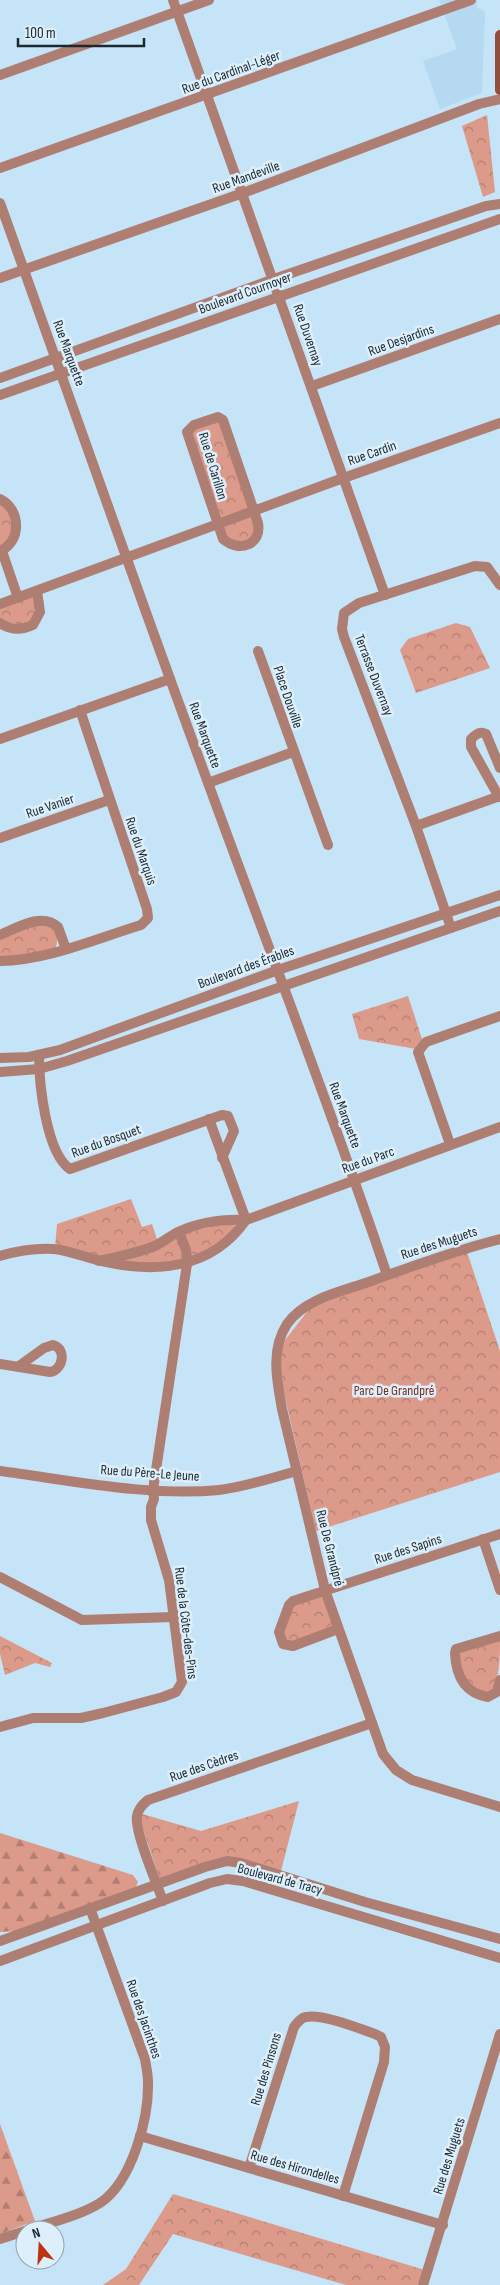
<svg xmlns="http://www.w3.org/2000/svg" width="500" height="2285" font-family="'Sofia Sans Condensed',sans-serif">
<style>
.built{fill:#b5d9f0}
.forest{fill:url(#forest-firs)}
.park{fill:url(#park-crowns)}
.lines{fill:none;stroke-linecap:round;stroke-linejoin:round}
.minor{stroke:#af7e72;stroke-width:10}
.tertiary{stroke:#af7e72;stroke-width:10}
.secondary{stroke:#934e3d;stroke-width:10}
.labels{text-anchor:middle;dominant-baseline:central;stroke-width:5;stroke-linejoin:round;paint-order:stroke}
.street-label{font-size:14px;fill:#1c282e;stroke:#ddeffb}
.park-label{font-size:14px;fill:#7d2f1d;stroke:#ddeffb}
</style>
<defs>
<pattern id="forest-firs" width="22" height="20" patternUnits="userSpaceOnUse" patternTransform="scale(1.25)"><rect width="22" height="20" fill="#dc9a8a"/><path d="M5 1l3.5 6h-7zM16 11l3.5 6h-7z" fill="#b27e71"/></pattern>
<pattern id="park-crowns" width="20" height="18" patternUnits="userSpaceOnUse" patternTransform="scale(1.25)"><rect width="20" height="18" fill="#dc9a8a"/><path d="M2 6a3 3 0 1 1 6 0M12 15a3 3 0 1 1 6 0" fill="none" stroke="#b27e71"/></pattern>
</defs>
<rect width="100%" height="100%" fill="#c6e4f7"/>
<polygon class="built" points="439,0 477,0 477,8 485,11 482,93 440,109 423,61 457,49"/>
<g class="forest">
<polygon points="0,1833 133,1875 138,1882 136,1887 16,1931 0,1932"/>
<polygon points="0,2124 35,2221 0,2234"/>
</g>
<g class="park">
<polygon points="487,115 495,192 483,197 462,126"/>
<polygon points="218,417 261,525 253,542 227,542 190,433"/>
<polygon points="0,501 7,502 15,533 0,551"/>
<polygon points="37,591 38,613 28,626 0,621 0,604"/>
<polygon points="456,623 470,627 490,668 416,693 400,650 408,639"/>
<polygon points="40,921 59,932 55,952 0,964 0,935"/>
<polygon points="408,996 423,1042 416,1049 359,1039 352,1014"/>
<polygon points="131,1199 142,1227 152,1224 158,1242 99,1259 55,1248 57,1224"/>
<path d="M235 1224 234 1231 209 1251 166 1265 110 1261C151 1245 191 1227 235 1224Z"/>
<polygon points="467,1252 500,1351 500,1472 316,1531 277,1363 282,1344 310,1308 389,1277"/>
<polygon points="325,1590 336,1628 293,1644 284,1641 281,1632 292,1605"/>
<polygon points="0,1636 52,1663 50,1667 35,1663 5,1675 0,1654"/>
<path d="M500 1638C500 1658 500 1683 488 1697L467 1686 458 1657V1649Z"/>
<polygon points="299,1801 281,1871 238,1859 160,1880 140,1820 142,1814 201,1831"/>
<polygon points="173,2194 425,2270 418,2285 346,2285 173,2234 139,2285 103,2285 126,2269"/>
</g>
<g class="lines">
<g class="minor">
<polyline points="173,0 385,595"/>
<polyline points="0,75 209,0"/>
<polyline points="0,168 471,0"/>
<path d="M0 203C69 395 136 588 207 780 267 945 331 1108 387 1275"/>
<polyline points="0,278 243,193 479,104 500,99"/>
<polyline points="312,386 500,319"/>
<path d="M218 417 223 420 258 523C262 545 239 553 223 539L187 432 194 425Z"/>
<path d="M0 499C21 509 22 542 0 551"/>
<polyline points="2,551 18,598"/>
<polyline points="0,604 335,481 500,423"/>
<path d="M0 623C10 630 22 630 33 625L40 612 37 591"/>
<polyline points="258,651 328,845"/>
<polyline points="0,739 170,679"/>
<polyline points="208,783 293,752"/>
<path d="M499 797 471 747V739C476 734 480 731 486 734L500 768"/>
<polyline points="416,826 500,796"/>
<polyline points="0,838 109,800"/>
<polyline points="451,928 416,826 344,637 342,629 344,613 359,603 475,566 487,567 500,585"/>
<path d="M0 935C17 928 41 912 58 927L66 949"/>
<path d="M0 961C48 960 95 939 141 925L148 918 147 909 80 710"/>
<path d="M39 1055C39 1083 46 1153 70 1169L222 1115 228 1116 234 1131 222 1158"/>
<polyline points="209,1119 246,1220"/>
<polyline points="450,1144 418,1052 426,1042 500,1016"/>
<path d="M500 1239C457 1250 415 1265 374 1280 345 1291 306 1297 287 1324 270 1350 277 1381 282 1409L325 1590 383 1754 396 1770 412 1780 500 1807"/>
<path d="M0 1256C17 1251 35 1248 53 1249 69 1250 86 1258 101 1261 156 1274 212 1269 246 1220"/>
<path d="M99 1261C118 1257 137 1253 155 1246 163 1242 170 1236 178 1232 200 1222 223 1219 246 1220L500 1127"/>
<path d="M0 1364 50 1372C63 1370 67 1349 53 1345L44 1348 19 1366"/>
<path d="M0 1471C69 1480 150 1497 219 1490 245 1487 271 1478 297 1471"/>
<polyline points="483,1539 500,1590"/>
<polyline points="0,1577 82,1620 173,1617"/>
<polyline points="338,1629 293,1646 283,1644 279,1632 289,1605 293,1601 500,1534"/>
<path d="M500 1636 456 1649 455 1653C456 1677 465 1693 488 1697L497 1692 500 1680"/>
<polyline points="0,1727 33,1718 81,1718 103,1713 163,1697 176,1692 182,1682 169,1580 151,1520 151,1507 154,1499 153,1490 187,1264 186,1250 179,1232"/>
<path d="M163 1901C157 1884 134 1831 137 1816 138 1809 143 1804 148 1800L372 1723"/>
<polyline points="140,2136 443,2225"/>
<path d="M249 2168 294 2027C297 2023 300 2018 306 2017 323 2014 358 2028 375 2034L381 2037 385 2047 384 2062 343 2196"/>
<path d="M28 2230C51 2222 79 2216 100 2203 132 2182 149 2118 148 2082 148 2074 146 2066 145 2059L90 1908"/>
<polyline points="0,2239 25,2231"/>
<polyline points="423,2285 500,2034"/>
</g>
<g class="tertiary">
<polyline points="0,378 274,279 486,206 500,204"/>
<polyline points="0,395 500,219"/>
<polyline points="0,1058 29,1057 60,1050 278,970 500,895"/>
<polyline points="0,1072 39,1069 67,1061 500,911"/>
<polyline points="0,1941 205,1867 227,1861 241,1863 365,1902 500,1939"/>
<polyline points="0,1961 210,1883 227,1879 243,1881 500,1958"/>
</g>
<polyline class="secondary" points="500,35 500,90"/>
</g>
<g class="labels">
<g class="street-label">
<text transform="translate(231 72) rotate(-20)">Rue du Cardinal-Léger</text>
<text transform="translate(246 177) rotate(-20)">Rue Mandeville</text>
<text transform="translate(245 293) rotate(-20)">Boulevard Cournoyer</text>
<text transform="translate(308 335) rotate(71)">Rue Duvernay</text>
<text transform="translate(401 340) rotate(-20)">Rue Desjardins</text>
<text transform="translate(69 353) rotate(70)">Rue Marquette</text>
<text transform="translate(372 453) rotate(-19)">Rue Cardin</text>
<text transform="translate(213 466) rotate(73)">Rue de Carillon</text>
<text transform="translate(374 675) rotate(69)">Terrasse Duvernay</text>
<text transform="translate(288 697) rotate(71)">Place Douville</text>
<text transform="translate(205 735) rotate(70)">Rue Marquette</text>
<text transform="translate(50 806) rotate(-19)">Rue Vanier</text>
<text transform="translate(141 851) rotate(71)">Rue du Marquis</text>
<text transform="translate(246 967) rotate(-20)">Boulevard des Érables</text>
<text transform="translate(345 1115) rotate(70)">Rue Marquette</text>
<text transform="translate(106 1141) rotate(-20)">Rue du Bosquet</text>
<text transform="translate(368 1160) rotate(-20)">Rue du Parc</text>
<text transform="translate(439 1243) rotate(-18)">Rue des Muguets</text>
<text transform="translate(150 1473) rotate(4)">Rue du Père-Le Jeune</text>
<text transform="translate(330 1548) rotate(76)">Rue De Grandpré</text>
<text transform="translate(408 1549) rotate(-18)">Rue des Sapins</text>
<text transform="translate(186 1623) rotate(83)">Rue de la Côte-des-Pins</text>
<text transform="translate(204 1766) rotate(-19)">Rue des Cèdres</text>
<text transform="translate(280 1879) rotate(15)">Boulevard de Tracy</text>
<text transform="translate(144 2019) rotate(71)">Rue des Jacinthes</text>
<text transform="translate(266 2069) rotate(-73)">Rue des Pinsons</text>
<text transform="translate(449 2156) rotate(-73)">Rue des Muguets</text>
<text transform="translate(295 2167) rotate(16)">Rue des Hirondelles</text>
</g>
<g class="park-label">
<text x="394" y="1390">Parc De Grandpré</text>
</g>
</g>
<g transform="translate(40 2245) rotate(342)"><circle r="24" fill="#ddeffb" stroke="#909fa9"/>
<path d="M0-4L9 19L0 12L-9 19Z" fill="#be3411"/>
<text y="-8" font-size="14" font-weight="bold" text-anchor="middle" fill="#1c282e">N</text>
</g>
<path d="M18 38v8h126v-8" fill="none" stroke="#1c282e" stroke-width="2.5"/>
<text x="25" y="38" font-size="15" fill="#1c282e" stroke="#ddeffb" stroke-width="4" paint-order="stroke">100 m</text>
</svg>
